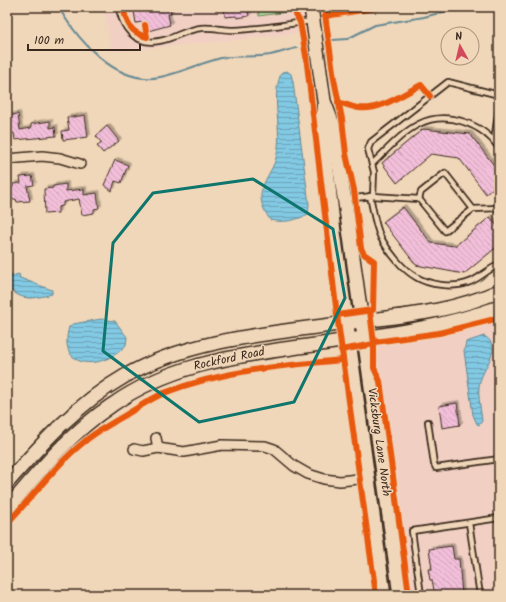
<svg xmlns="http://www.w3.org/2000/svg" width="506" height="602" font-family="Kalam,sans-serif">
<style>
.built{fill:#f1d0c3}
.forest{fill:url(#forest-crowns);stroke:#72825c}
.water{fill:url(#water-rules);stroke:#668994}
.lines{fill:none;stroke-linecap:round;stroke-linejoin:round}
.stream{stroke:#668994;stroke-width:2}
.building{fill:url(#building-back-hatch);stroke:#3b2a1e;filter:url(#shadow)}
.lane-casing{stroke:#3b2a1e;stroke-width:8}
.street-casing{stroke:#3b2a1e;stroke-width:12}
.secondary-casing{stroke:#3b2a1e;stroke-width:16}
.lane{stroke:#f1d7b9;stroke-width:4.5}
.street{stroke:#f1d7b9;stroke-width:9}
.secondary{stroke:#f1d7b9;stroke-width:13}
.cycleway-casing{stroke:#f1d7b9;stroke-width:8}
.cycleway{stroke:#e8590c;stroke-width:6}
.marked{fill:none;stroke:#0f766e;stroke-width:3;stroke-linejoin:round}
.labels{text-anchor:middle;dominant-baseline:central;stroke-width:3;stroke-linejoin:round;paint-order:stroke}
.street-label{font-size:12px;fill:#3b2a1e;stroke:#f1d7b9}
</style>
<defs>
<pattern id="forest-crowns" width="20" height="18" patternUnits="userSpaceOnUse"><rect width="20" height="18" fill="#a9d999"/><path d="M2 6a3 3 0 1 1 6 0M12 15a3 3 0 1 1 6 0" fill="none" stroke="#92ba83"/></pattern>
<pattern id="water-rules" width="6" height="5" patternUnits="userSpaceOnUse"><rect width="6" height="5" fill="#82c9e3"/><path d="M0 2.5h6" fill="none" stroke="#6ca3b7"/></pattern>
<pattern id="building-back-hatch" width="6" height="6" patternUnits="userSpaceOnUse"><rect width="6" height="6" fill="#f2bed9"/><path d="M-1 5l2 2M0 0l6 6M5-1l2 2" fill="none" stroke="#d0a3ba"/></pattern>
<filter id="shadow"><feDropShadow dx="2.5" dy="-2.5" stdDeviation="0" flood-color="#0004"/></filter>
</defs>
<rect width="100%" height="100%" fill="#f1d7b9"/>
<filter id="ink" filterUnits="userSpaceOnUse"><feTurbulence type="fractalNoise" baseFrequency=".025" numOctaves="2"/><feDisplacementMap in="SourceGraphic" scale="8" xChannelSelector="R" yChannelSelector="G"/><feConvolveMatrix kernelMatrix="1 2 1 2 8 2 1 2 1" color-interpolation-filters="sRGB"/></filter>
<g filter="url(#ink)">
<g class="built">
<polygon points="104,7 303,7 307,33 111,52"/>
<polygon points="499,317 499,595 412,595 375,341 426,335"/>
</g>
<polygon class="forest" points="258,7 289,7 289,8 287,12 259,16"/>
<g class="water">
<path d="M287 71 291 74 293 82 309 204 308 214C296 221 283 223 270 220 266 213 260 204 261 194 262 182 273 170 276 158 284 130 269 97 282 72Z"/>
<path d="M19 274 20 278 52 290V294C34 299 21 302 7 286V277Z"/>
<path d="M101 319 115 321 127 337 126 345C105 370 56 372 69 327L73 324Z"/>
<path d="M484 336C506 348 480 369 479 387 478 398 481 410 482 421L479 425 477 424 473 415 464 351 466 342Z"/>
</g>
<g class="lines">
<g class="stream">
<path d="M58 7C79 41 116 86 160 77 181 73 200 63 221 58 237 55 254 58 270 55 279 53 288 50 297 48"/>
<polyline points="333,40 347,39 375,25 424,17 462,7"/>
</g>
</g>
<g class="building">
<polygon points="136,7 170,7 171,14 168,14 170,25 148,31 147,25 143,26 142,22 136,23 134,11 137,11"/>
<polygon points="224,7 247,7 249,16 237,18 236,16 225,17"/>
<polygon points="18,114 20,130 31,128 31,124 50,121 50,128 55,127 56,136 15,140 14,133 7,134 7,116"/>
<polygon points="85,115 88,137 63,140 62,131 69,130 67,118"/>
<polygon points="107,126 119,141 103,153 97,146 102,143 96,136"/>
<polygon points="423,129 470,134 499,172 499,183 486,194 459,158 431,154 397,183 382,163"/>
<polygon points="115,160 128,165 121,183 115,181 112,191 104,185"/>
<polygon points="32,176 34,185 27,186 30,201 17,202 16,199 11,200 9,187 13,187 13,184 21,183 20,177"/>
<polygon points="66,184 66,191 84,189 84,195 97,193 99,208 94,209 94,213 82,215 79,199 63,202 63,206 58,207 58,213 45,214 44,189 53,188 53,186"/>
<polygon points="403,207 431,243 455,246 490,217 499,228 499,245 464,274 416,265 383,222"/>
<polygon points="457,403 460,425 442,428 439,406"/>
<polygon points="452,546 454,559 459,559 462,595 435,595 432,580 430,580 428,569 432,569 429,549"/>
</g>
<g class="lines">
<defs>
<g id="lane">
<path d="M119 7C121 22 129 37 145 41 166 45 181 30 201 28 212 27 223 30 234 30 260 29 287 24 313 21"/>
<polyline points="494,141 499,108"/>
<path d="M372 164C387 150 401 133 419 124 447 110 483 124 499 148"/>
<path d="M370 196C373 209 375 226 381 238 388 251 403 270 416 277 429 285 453 288 467 283 479 280 487 269 499 265"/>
<polyline points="373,196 419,199 445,231 473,209 499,208"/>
<polyline points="345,199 373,196 374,172 368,149 371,142 448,82 499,95"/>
<polyline points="419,199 421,192 445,173 473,209"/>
<polyline points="428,422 434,464 436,468 499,459"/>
<polyline points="469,523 480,595"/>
<polyline points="421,595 412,531 499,518"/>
</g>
<g id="street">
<polyline points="7,159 42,156 60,158 80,164"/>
<polyline points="156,438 158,448 184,452 222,445 265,446 274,449 294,466 308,474 324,479 340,481 368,478"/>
<polyline points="134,449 143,451 158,448"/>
</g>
<g id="secondary">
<polyline points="311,7 324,101 333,125 349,229 400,595"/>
<polyline points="324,105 322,126 334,232 384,595"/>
<path d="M7 483C42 443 78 403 125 376 188 339 274 333 346 323 399 316 450 313 499 291"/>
<path d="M7 509C39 471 70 433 112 405 166 367 227 357 292 348 361 338 433 331 499 307"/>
</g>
</defs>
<use href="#lane" class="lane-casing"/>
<use href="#street" class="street-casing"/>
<use href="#secondary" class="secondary-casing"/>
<use href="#lane" class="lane"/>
<use href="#street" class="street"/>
<use href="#secondary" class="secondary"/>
<defs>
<g id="cycleway">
<path d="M123 7C126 22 130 33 147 37L145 25"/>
<polyline points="295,7 296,15 300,22 306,56 337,315 373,310 374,261 364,254 361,248 354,190 346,154 342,119 334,79 324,7"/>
<polyline points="325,16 381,7"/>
<path d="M338 102C345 104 352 107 359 108 380 111 403 94 421 85L430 96"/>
<polyline points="337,315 376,595"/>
<polyline points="341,350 374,344 370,311"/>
<path d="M7 523C33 497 55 465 84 442 94 433 106 427 117 420 133 411 148 400 164 393 221 371 283 365 343 360"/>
<polyline points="409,595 380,381 374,368 374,344 375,342 439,333 499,318"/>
</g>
</defs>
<use href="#cycleway" class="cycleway-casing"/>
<use href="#cycleway" class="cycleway"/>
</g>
</g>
<path class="marked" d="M253 179 333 229 345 298 294 402 199 422 103 351 113 243 153 193Z"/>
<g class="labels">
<g class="street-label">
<text transform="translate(229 359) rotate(-12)">Rockford Road</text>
<text transform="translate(379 442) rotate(82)">Vicksburg Lane North</text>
</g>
</g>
<rect width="506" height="602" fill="none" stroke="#f1d7b9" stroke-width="24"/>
<rect x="12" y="12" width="482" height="578" fill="none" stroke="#3b2a1e" stroke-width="1.5" filter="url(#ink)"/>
<g transform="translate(460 46) rotate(352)"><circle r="19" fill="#f1d7b9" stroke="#a8927b"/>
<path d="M0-3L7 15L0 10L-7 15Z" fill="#d1495b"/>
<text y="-6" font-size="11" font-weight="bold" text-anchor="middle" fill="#3b2a1e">N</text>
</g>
<path d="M28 44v6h112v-6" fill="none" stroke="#3b2a1e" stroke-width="2"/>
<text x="34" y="44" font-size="12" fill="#3b2a1e" stroke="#f1d7b9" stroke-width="3" paint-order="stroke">100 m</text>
</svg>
